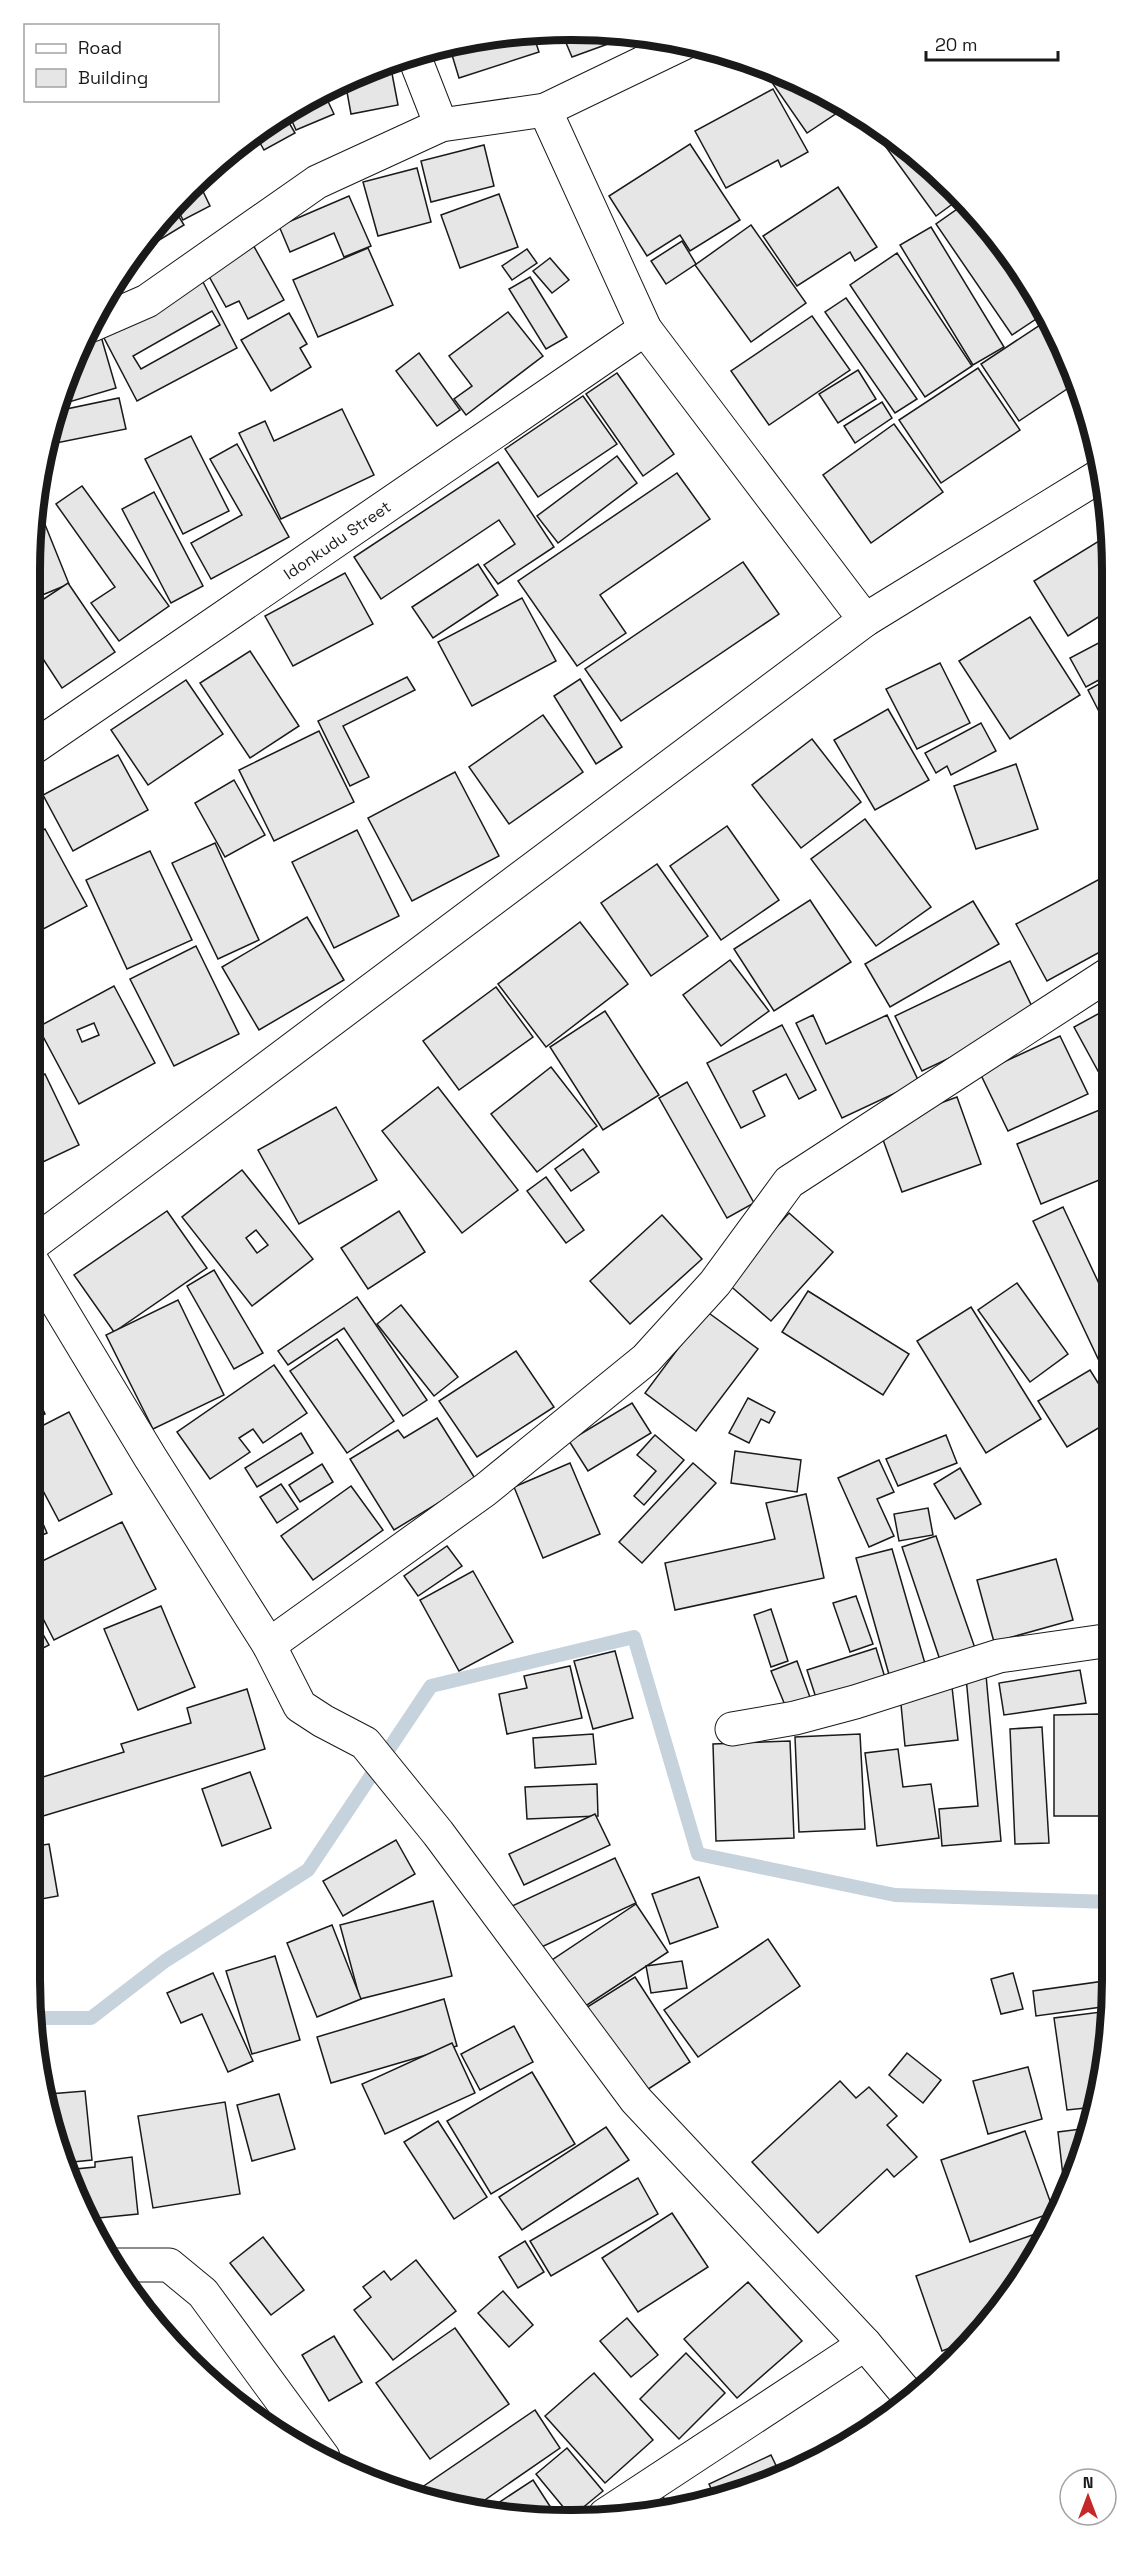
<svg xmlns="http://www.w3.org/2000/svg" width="1142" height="2551" font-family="'Space Grotesk',sans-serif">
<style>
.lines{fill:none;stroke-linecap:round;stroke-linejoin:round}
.stream{stroke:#c6d2dc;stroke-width:14}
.building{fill:#e6e6e6;stroke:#1a1a1a;stroke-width:1.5;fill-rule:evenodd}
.street-casing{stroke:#1a1a1a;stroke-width:35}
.street{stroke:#fff;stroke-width:33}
.labels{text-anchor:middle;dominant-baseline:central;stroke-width:4.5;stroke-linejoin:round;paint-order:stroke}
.street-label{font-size:16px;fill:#1a1a1a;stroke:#fff}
.rim{fill:none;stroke:#1a1a1a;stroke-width:8}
</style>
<rect width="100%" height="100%" fill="#fff"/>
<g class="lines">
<polyline class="stream" points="36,2018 91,2018 165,1961 308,1870 431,1686 634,1637 698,1854 895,1895 1112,1902"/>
</g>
<g class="building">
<polygon points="571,30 630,36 572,57 561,31"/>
<polygon points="533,34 539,52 459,78 449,45 465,40"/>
<polygon points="390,63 398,105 351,114 345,81 364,71"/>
<polygon points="785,75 843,109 807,133 773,84"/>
<polygon points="773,89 808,152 781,167 778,160 726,188 695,131"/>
<polygon points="324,93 334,114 296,130 288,112"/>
<polygon points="284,114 295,133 264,150 255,134"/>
<polygon points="870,125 900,142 958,200 936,216"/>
<polygon points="690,144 740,220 690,251 680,235 647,256 609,196"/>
<polygon points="484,145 494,186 431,202 421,161"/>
<polygon points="417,168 431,222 378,236 363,182"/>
<polygon points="198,181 210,206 183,220 175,204"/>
<polygon points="838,187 877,247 855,261 850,252 797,286 763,236"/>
<polygon points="499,194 518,247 460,268 441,215"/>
<polygon points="349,196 371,246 344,257 334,233 290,252 279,226"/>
<polygon points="963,205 1000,241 1042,315 1012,335 936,224"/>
<polygon points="173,207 184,225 133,256"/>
<polygon points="751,225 806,303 751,342 695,265"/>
<polygon points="931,227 1004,347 973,365 900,245"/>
<polygon points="682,241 696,264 666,284 651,261"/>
<polygon points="252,243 284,300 248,319 239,301 226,307 205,269"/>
<polygon points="368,248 393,305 318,337 293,280"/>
<polygon points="527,249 537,263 512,280 502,266"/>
<polygon points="897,253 972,366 925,397 850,285"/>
<polygon points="550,258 569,280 552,293 533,271"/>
<polygon points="530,277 567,337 546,349 509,289"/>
<path d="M203 282 237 348 137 401 103 336ZM212 311 220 325 141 369 133 356Z"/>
<polygon points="846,298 917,399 895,413 825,312"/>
<polygon points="508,312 543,356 466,415 454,399 472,386 449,356"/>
<polygon points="289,313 307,344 300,348 311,367 271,391 241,340"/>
<polygon points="812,316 850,370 769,425 731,371"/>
<polygon points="1046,321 1071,364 1076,383 1019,421 981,364"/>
<polygon points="100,333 116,388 59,405 71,364 86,337"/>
<polygon points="419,353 460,410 437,426 396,371"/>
<polygon points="978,368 1020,430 941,483 899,420"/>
<polygon points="858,370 876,399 838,423 819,394"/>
<polygon points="617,373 674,454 643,476 586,394"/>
<polygon points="583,396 617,444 538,497 505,449"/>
<polygon points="119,398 126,429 46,445 57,411"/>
<polygon points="882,402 892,418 855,443 844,426"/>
<polygon points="342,409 374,475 281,519 239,433 265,421 274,441"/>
<polygon points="894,424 943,492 871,543 823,475"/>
<polygon points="191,436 229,511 183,534 145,459"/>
<polygon points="237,444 289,537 211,579 191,543 242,515 210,459"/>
<polygon points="617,456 637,483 558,543 537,516"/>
<polygon points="498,462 554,547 498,584 484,565 515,544 499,520 381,599 354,557"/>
<polygon points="677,473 710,519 600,595 626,633 577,666 518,581"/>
<polygon points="82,486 169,606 119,641 91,603 115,587 56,504"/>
<polygon points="154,492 203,586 171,603 122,509"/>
<polygon points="44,522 69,584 30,600 34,526"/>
<polygon points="1107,536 1108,611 1068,636 1034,581"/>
<polygon points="743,562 779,614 621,721 585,669"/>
<polygon points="478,564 498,595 433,638 412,607"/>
<polygon points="345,573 373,624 293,666 265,616"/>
<polygon points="68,583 115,652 62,688 30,639 30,608"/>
<polygon points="522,598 556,661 472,706 438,642"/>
<polygon points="1030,617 1080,695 1010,739 959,661"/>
<polygon points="1108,638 1108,675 1086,687 1070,658"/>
<polygon points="250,651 299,726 250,758 200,683"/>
<polygon points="940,663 970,723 917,749 886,689"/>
<polygon points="407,677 415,690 343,726 369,777 350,786 318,721"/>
<polygon points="580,679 622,747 596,764 554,696"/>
<polygon points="1108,679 1108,729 1088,690"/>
<polygon points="186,680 223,734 148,785 111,730"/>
<polygon points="888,709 929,780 875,810 834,740"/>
<polygon points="543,715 583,772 509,824 469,767"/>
<polygon points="981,723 996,751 951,775 947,766 936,773 925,753"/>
<polygon points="319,731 354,802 274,841 239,770"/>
<polygon points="812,739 861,802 801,848 752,785"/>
<polygon points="118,755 148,810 73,851 43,795"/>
<polygon points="1016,764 1038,829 976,849 954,786"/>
<polygon points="455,772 499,856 412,901 368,818"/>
<polygon points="234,780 265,835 225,857 195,803"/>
<polygon points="865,819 931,907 876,946 811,859"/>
<polygon points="727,826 779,900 721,940 670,866"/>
<polygon points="45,829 87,906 30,936 30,837"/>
<polygon points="357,830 399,916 334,948 292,862"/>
<polygon points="215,843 259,940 218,959 172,863"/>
<polygon points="150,851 192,940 127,969 86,880"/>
<polygon points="657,864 708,936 651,976 601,903"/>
<polygon points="1109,874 1109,947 1047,981 1016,924"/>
<polygon points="810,900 851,962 774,1011 734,949"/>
<polygon points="973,901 999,944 890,1007 865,964"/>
<polygon points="307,917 344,980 259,1030 222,967"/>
<polygon points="580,922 628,984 546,1047 498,984"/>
<polygon points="196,946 239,1034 174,1066 130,979"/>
<polygon points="730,960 769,1011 721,1046 683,995"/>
<polygon points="1010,961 1037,1017 922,1071 895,1016"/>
<path d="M114 986 155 1063 79 1104 38 1027ZM94 1023 99 1035 82 1042 77 1030Z"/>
<polygon points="496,987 533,1037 459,1090 423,1041"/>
<polygon points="1109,1008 1109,1065 1098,1071 1074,1027"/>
<polygon points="605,1011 659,1095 603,1130 550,1047"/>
<polygon points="813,1015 826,1044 887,1015 919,1082 842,1118 796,1023"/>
<polygon points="782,1025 816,1090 799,1099 786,1074 753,1091 765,1116 741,1128 707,1063"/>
<polygon points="1060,1036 1088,1094 1008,1131 980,1073"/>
<polygon points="551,1067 597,1126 537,1172 491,1114"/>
<polygon points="45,1074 79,1145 30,1168 30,1081"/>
<polygon points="687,1082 754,1203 727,1218 659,1098"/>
<polygon points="438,1087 518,1190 462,1233 382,1131"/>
<polygon points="957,1097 981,1164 902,1192 878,1126"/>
<polygon points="336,1107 377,1180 299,1224 258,1150"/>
<polygon points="1102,1109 1109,1127 1109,1176 1041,1204 1017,1144"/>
<polygon points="583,1149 599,1172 571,1191 555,1169"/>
<path d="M242 1170 313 1259 252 1306 182 1217ZM256 1230 268 1245 257 1253 246 1238Z"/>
<polygon points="546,1177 584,1230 566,1243 527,1191"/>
<polygon points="1063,1207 1110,1307 1110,1361 1101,1365 1033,1221"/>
<polygon points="167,1211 207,1268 114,1332 74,1275"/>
<polygon points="399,1211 425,1252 368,1289 341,1248"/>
<polygon points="789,1213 833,1252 771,1321 727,1283"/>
<polygon points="662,1215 702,1259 630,1324 590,1281"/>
<polygon points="214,1270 263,1353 234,1369 187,1286"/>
<polygon points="1017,1283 1068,1354 1030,1382 978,1310"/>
<polygon points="808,1291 909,1354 883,1395 782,1332"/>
<polygon points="357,1297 427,1400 403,1416 344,1328 288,1365 278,1351"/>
<polygon points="178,1300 224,1395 153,1429 106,1335"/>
<polygon points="401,1305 458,1377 434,1396 377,1324"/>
<polygon points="971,1307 1041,1419 986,1453 917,1341"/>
<polygon points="706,1311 758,1349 696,1431 645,1393"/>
<polygon points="337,1339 394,1421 347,1453 290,1371"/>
<polygon points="516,1351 554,1407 477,1457 439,1401"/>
<polygon points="274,1365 307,1413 263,1443 253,1429 239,1438 250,1452 210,1479 177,1432"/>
<polygon points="1090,1370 1110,1402 1110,1421 1067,1447 1038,1401"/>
<polygon points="30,1382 45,1414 30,1422"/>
<polygon points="748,1398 775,1412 769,1423 761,1419 749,1443 729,1433"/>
<polygon points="632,1403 651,1433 588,1471 569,1441"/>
<polygon points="69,1412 112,1494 59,1521 30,1466 30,1432"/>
<polygon points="437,1418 476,1480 394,1530 350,1459 398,1430 404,1438"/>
<polygon points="301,1433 313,1453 257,1487 245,1468"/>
<polygon points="655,1435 684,1460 644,1505 634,1496 656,1471 637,1455"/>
<polygon points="946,1435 957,1463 898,1486 886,1459"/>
<polygon points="735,1451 801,1460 797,1492 731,1483"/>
<polygon points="879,1460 894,1492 877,1499 894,1536 869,1547 838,1478"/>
<polygon points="570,1463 600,1534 543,1558 514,1487"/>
<polygon points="693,1463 716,1483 642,1563 619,1542"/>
<polygon points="322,1464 333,1482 300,1502 289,1485"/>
<polygon points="960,1468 981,1504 955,1519 934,1484"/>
<polygon points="281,1484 298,1509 277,1523 260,1497"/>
<polygon points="351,1486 383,1530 313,1580 281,1536"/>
<polygon points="30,1494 47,1533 30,1540"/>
<polygon points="806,1494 824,1578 675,1610 665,1563 775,1539 766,1503"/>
<polygon points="928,1508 933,1535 899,1541 894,1514"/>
<polygon points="122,1522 156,1589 54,1640 30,1593 30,1567"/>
<polygon points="936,1536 976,1651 941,1663 902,1547"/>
<polygon points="447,1546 462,1566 418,1596 404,1576"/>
<polygon points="892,1549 926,1667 890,1678 856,1558"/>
<polygon points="1056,1559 1073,1620 994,1642 977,1580"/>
<polygon points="473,1571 513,1642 459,1671 420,1600"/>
<polygon points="856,1596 873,1644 850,1652 833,1603"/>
<polygon points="161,1606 195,1687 138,1710 104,1629"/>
<polygon points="771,1609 788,1661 771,1667 754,1615"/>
<polygon points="30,1611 49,1645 30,1655"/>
<polygon points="876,1648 886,1681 818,1704 807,1670"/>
<polygon points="615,1651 633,1718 593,1729 574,1661"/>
<polygon points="797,1661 811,1700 787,1710 771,1671"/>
<polygon points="570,1666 582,1718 507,1734 499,1694 527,1688 524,1676"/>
<polygon points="1080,1670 1086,1703 1004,1715 999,1683"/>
<polygon points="986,1675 1001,1841 942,1846 939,1809 978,1806 966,1677"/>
<polygon points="952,1687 958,1740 905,1746 900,1694"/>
<polygon points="1106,1687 1111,1687 1111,1784 1109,1784"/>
<polygon points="247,1689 265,1749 30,1820 30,1781 124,1752 121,1744 191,1723 187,1708"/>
<polygon points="1100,1714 1101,1816 1054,1816 1054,1715"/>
<polygon points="1042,1727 1049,1843 1015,1844 1010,1729"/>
<polygon points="593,1734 596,1764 535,1768 533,1738"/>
<polygon points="860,1734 865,1829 799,1832 795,1737"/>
<polygon points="790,1741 794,1838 716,1841 713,1744"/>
<polygon points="898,1749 903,1787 931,1784 939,1838 877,1846 865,1753"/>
<polygon points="250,1772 271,1828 222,1846 202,1789"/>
<polygon points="597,1784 598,1816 527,1819 525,1787"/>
<polygon points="595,1814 610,1845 524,1885 509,1854"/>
<polygon points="396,1840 415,1874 343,1916 323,1881"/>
<polygon points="49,1844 58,1896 30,1901 30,1847"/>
<polygon points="615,1858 636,1903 533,1951 512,1906"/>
<polygon points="699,1877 718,1927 670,1944 652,1894"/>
<polygon points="433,1901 452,1976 360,1999 340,1925"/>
<polygon points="636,1904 668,1952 584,2007 552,1960"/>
<polygon points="332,1925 361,1999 317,2017 287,1943"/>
<polygon points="768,1939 800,1986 698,2057 664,2010"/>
<polygon points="30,1948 38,1980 30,1981"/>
<polygon points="275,1956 300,2040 252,2054 226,1971"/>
<polygon points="682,1961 687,1988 651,1993 646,1966"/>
<polygon points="213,1973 253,2061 228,2072 202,2014 181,2023 167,1993"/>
<polygon points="1013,1973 1023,2009 1001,2014 991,1979"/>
<polygon points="635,1977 690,2062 636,2097 581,2011"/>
<polygon points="1112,1980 1109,2006 1036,2016 1033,1991"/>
<polygon points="444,1999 457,2046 331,2083 317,2037"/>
<polygon points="1109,2011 1102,2086 1095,2107 1067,2110 1054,2018"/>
<polygon points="514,2026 533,2062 480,2090 461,2054"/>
<polygon points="452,2043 475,2093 385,2134 362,2084"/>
<polygon points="907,2053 941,2080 923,2103 889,2075"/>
<polygon points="1028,2067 1042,2119 988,2134 973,2081"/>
<polygon points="532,2072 575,2144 491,2194 447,2121"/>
<polygon points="840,2081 856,2098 869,2087 897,2116 887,2125 917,2157 894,2177 887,2169 818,2233 752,2162"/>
<polygon points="85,2091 92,2160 63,2163 59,2154 49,2094"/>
<polygon points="279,2094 295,2149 252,2161 237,2105"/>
<polygon points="225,2102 240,2194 153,2208 138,2116"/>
<polygon points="438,2121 487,2197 454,2219 404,2142"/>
<polygon points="606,2127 629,2160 522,2230 499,2197"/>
<polygon points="1081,2129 1083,2147 1075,2174 1063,2176 1058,2132"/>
<polygon points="1025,2131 1054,2212 970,2242 941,2160"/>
<polygon points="132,2157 138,2214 88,2219 66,2170 95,2167 95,2162"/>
<polygon points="638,2178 658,2214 551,2276 530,2241"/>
<polygon points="672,2213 708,2267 638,2312 602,2258"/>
<polygon points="1038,2233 1040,2237 978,2337 942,2351 916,2276"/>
<polygon points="263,2237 304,2290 271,2315 230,2263"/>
<polygon points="525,2241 544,2272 518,2288 499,2257"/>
<polygon points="416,2260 456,2311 393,2360 354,2310 371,2297 363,2287 384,2271 391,2280"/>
<polygon points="748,2282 802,2341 737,2398 684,2339"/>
<polygon points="503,2291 533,2325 509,2347 478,2313"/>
<polygon points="627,2318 658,2355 631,2377 600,2341"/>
<polygon points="455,2328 509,2404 430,2459 376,2383"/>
<polygon points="334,2336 362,2382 329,2401 302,2355"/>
<polygon points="686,2353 725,2393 679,2439 640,2399"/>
<polygon points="594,2373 653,2440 605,2483 545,2416"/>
<polygon points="535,2410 560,2448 469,2511 415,2492"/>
<polygon points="567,2448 603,2491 575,2514 569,2514 536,2474"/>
<polygon points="771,2455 781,2476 745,2492 716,2499 709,2484"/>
<polygon points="533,2480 555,2514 486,2511"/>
<polygon points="660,2493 672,2509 642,2516 628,2516"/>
</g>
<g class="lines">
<defs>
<g id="street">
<polyline points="414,56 441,125"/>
<polyline points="545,110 645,329 865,620"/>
<polyline points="92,325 147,301 317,182 441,125 545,110 684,43"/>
<path id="s1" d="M30 750 645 329"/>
<polyline points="30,1246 865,620 1101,475"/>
<polyline points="30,1258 150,1457 269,1645 300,1706 323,1721 365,1743 438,1833 636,2100 865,2344 907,2394"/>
<polyline points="269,1645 485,1490 646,1359 715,1283 789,1182 1109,974"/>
<polyline points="732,1729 795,1718 855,1702 999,1656 1111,1640"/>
<polyline points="113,2265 169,2265 203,2293 323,2457"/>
<polyline points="605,2515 865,2344"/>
</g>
</defs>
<use href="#street" class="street-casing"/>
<use href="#street" class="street"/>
</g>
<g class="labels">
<g class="street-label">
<text stroke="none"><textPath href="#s1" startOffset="372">Idonkudu Street</textPath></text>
</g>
</g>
<path d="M0 0H1142V2551H0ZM570 40H572A530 530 0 0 1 1102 570V1980A530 530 0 0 1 572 2510H570A530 530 0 0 1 40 1980V570A530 530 0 0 1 570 40Z" fill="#fff" fill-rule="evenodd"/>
<path class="rim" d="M570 40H572A530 530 0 0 1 1102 570V1980A530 530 0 0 1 572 2510H570A530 530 0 0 1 40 1980V570A530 530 0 0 1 570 40Z"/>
<rect x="24" y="24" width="195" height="78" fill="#ffffff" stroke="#a3a3a3" stroke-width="1.5"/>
<rect x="36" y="44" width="30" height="9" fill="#ffffff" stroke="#a3a3a3" stroke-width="1.5"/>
<text x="78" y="54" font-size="18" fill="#1a1a1a">Road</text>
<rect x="36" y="69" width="30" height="18" fill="#e6e6e6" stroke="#a3a3a3" stroke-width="1.5"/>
<text x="78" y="84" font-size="18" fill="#1a1a1a">Building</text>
<g transform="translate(1088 2497)"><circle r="28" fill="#ffffff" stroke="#a3a3a3" stroke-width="1.5"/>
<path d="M0-4.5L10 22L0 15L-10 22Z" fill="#c62828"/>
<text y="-9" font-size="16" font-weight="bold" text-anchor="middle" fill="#1a1a1a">N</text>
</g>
<path d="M926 51v9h132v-9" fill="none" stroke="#1a1a1a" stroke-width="3"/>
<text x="935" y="51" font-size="18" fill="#1a1a1a" stroke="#ffffff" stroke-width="4.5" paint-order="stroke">20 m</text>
</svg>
